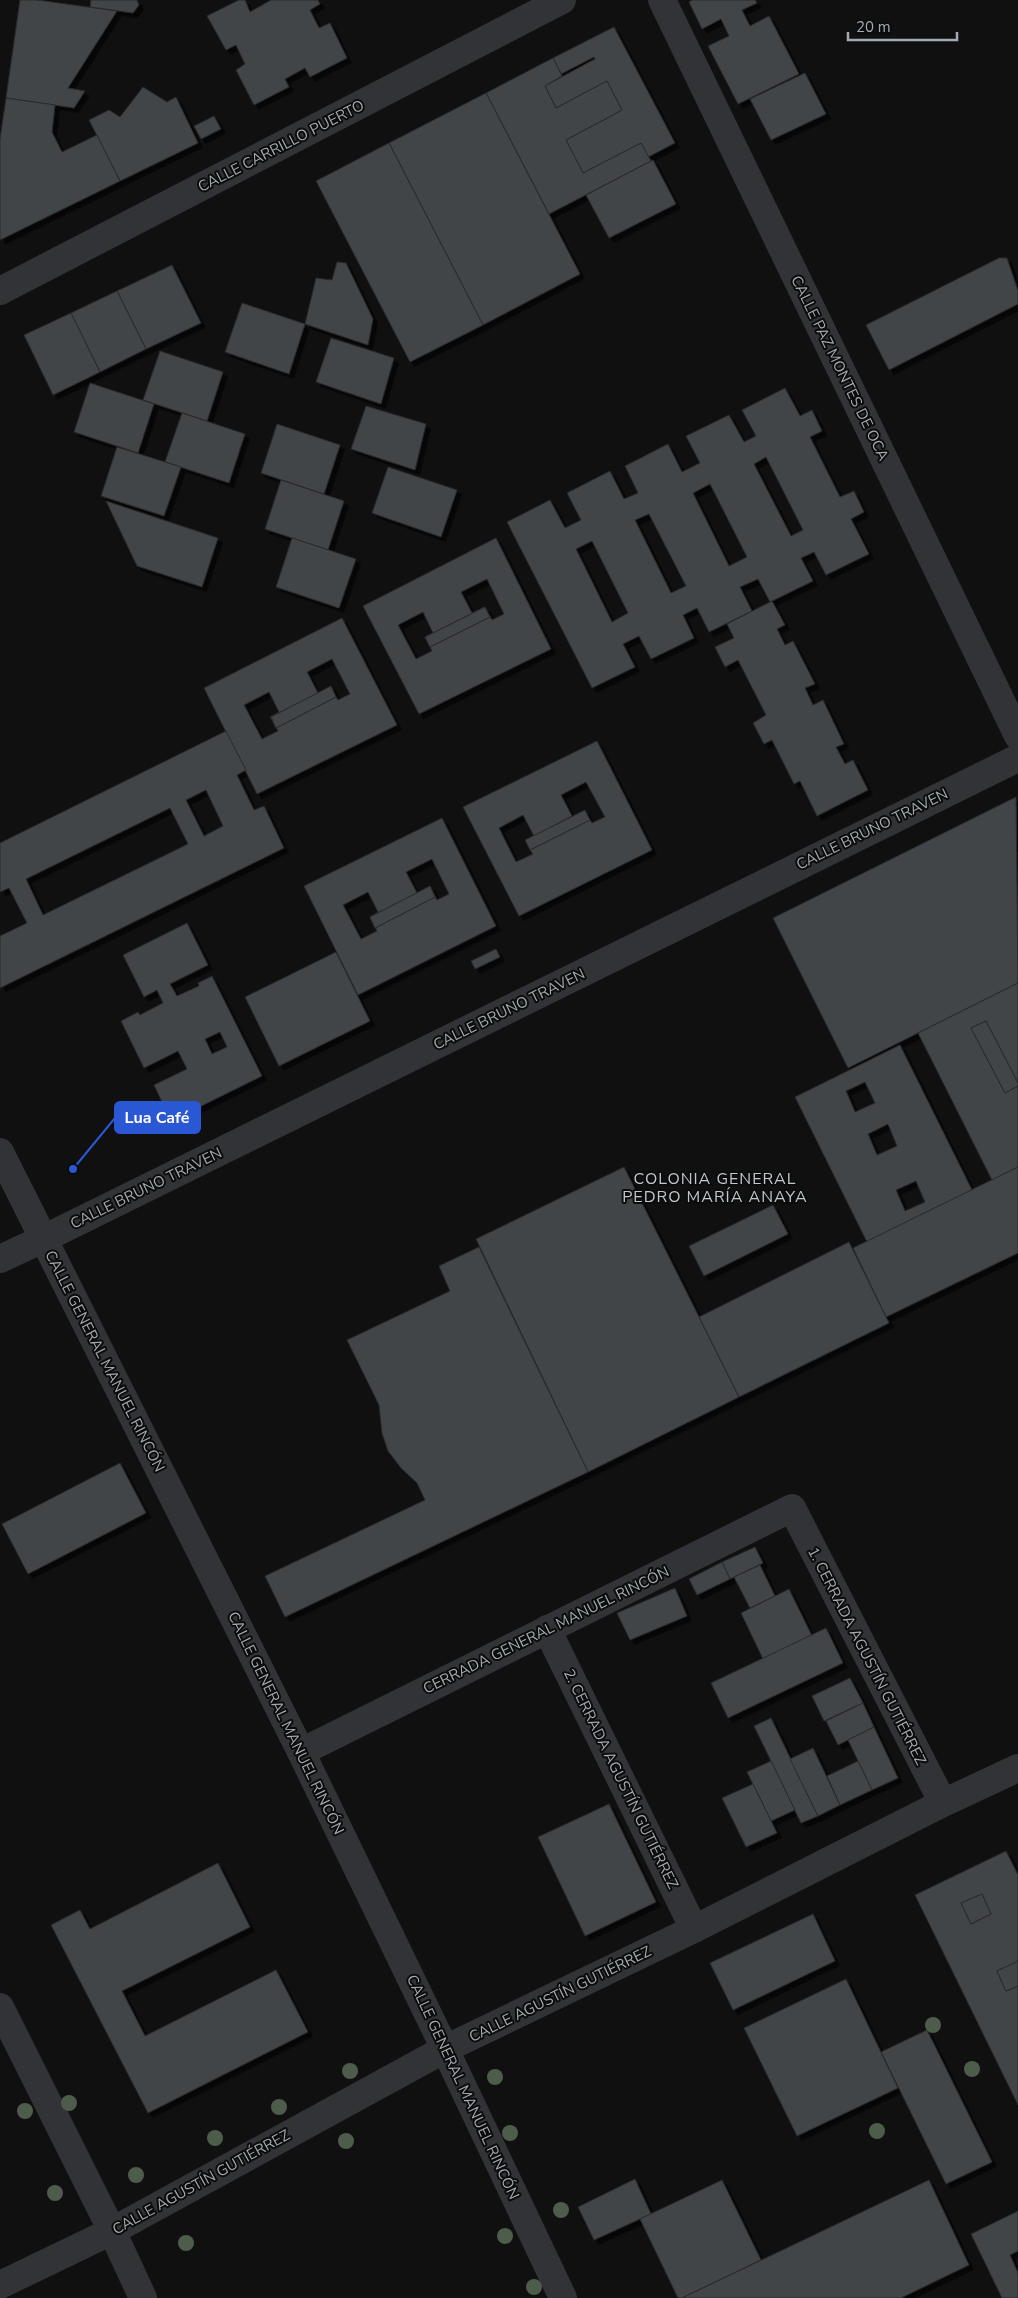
<svg xmlns="http://www.w3.org/2000/svg" width="1018" height="2298" font-family="'Nunito Sans',sans-serif">
<style>
.building{fill:#424446;stroke:#2a2b2d;fill-rule:evenodd;filter:url(#shadow)}
.lines{fill:none;stroke-linecap:round;stroke-linejoin:round}
.street{stroke:#323336;stroke-width:28}
.tree{fill:#4e5c4c}
.labels{text-anchor:middle;dominant-baseline:central;stroke-width:4;stroke-linejoin:round;paint-order:stroke}
.street-label{font-size:15px;fill:#a3aab0;stroke:#0b0c0c}
.neighbourhood-label{font-size:16px;letter-spacing:1px;fill:#c3c8cd;stroke:#0b0c0c}
.leader{fill:none;stroke:#2a57d4;stroke-width:2}
.callout-dot{fill:#2a57d4;stroke:#0b0c0c;stroke-width:2}
.callout{fill:#2a57d4;stroke:#2a57d4;stroke-width:2}
.callout-label{font-size:16px;text-anchor:middle;font-weight:bold;fill:#fff}
</style>
<defs>
<filter id="shadow"><feDropShadow dx="4.5" dy="4.5" stdDeviation="0" flood-color="#0009"/></filter>
</defs>
<rect width="100%" height="100%" fill="#101011"/>
<g class="building">
<polygon points="20,0 37,0 117,11 68,88 85,91 74,108 6,98"/>
<polygon points="91,0 137,0 139,5 133,13 90,7"/>
<polygon points="239,0 245,0 250,12 271,0 318,0 320,4 310,10 319,28 330,23 347,58 310,77 305,68 285,79 289,87 254,105 236,70 245,64 236,45 226,50 207,16"/>
<polygon points="692,0 755,0 757,3 742,10 750,26 769,16 799,74 738,104 708,46 729,36 721,19 702,29 689,2"/>
<polygon points="614,27 675,143 648,157 641,143 583,173 566,140 622,110 607,81 556,108 545,86 595,59 594,57 561,74 553,58"/>
<polygon points="553,58 562,76 545,86 556,108 607,81 622,110 566,140 583,173 641,143 651,161 549,214 486,93"/>
<polygon points="805,73 826,114 771,140 750,99"/>
<polygon points="143,87 167,102 176,97 198,143 120,181 89,120 109,110 120,117"/>
<polygon points="486,93 580,274 483,325 389,143"/>
<polygon points="6,98 55,105 52,132 62,152 97,135 120,181 0,240 0,139"/>
<polygon points="214,116 221,129 201,139 194,126"/>
<polygon points="389,143 483,325 410,362 316,181"/>
<polygon points="653,160 676,204 609,238 586,195"/>
<polygon points="999,258 1007,258 1018,291 1018,304 889,370 866,325"/>
<polygon points="337,262 346,263 373,319 368,345 305,324 316,278 332,280"/>
<polygon points="172,265 201,323 146,349 117,291"/>
<polygon points="117,291 146,349 100,372 71,313"/>
<polygon points="242,303 305,324 289,374 225,352"/>
<polygon points="71,313 100,372 53,395 24,335"/>
<polygon points="331,338 394,358 381,404 316,382"/>
<polygon points="160,351 223,372 207,421 143,400"/>
<polygon points="90,383 154,404 138,453 74,432"/>
<path d="M785 388 800 416 812 410 822 431 810 437 840 497 854 491 864 512 851 519 869 554 826 575 814 552 801 558 813 581 770 602 758 579 740 587 752 611 709 632 697 608 683 615 694 638 651 659 639 636 623 644 635 667 592 688 507 522 550 500 565 528 581 520 567 493 610 471 624 499 638 493 625 466 668 444 682 472 700 463 686 436 729 415 744 442 756 436 742 410ZM766 457 803 530 791 536 754 464ZM710 484 747 557 729 566 693 493ZM649 514 686 586 671 593 635 520ZM592 541 628 613 612 622 576 549Z"/>
<polygon points="366,406 426,424 415,470 351,449"/>
<polygon points="182,413 245,434 229,483 165,462"/>
<polygon points="277,424 340,445 324,494 261,473"/>
<polygon points="117,447 181,467 164,516 101,496"/>
<polygon points="388,467 457,490 441,537 372,513"/>
<polygon points="281,480 344,501 328,550 265,529"/>
<polygon points="106,501 218,538 202,587 137,566"/>
<polygon points="292,538 356,559 339,608 276,587"/>
<path d="M496 538 551 649 419 714 363 606ZM487 579 504 614 492 620 485 607 472 613 461 592ZM485 607 490 617 430 647 425 637ZM423 612 433 633 425 637 432 651 416 659 398 625Z"/>
<polygon points="772,601 785,625 777,629 785,645 793,641 815,684 805,688 813,705 823,700 844,744 836,747 845,764 853,760 868,790 817,816 800,781 794,784 772,740 764,744 753,723 766,715 738,660 725,667 715,647 734,638 727,624"/>
<polygon points="485,607 490,617 430,647 425,637"/>
<path d="M342 618 397 725 257 794 204 688ZM332 659 350 694 338 700 336 697 276 728 271 717 318 693 307 672ZM269 692 279 712 270 717 278 731 262 739 244 705Z"/>
<polygon points="331,686 336,697 276,728 271,717"/>
<path d="M226 731 246 770 237 775 254 810 264 806 284 848 0 988V936L27 923 9 888 0 892V843ZM206 790 223 826 204 836 186 800ZM170 808 188 844 43 915 26 879Z"/>
<path d="M597 741 652 850 519 916 463 807ZM586 782 605 817 592 823 590 820 530 850 533 854 516 862 499 828 523 815 534 836 572 816 561 795Z"/>
<polygon points="1016,797 1018,983 848,1068 773,918"/>
<polygon points="585,810 590,820 530,850 525,840"/>
<path d="M442 818 496 926 358 995 304 886ZM432 859 449 894 437 900 430 886 435 897 375 928 370 917 417 893 406 872ZM368 892 378 912 370 917 377 931 361 939 343 905Z"/>
<polygon points="430,886 435,897 375,928 370,917"/>
<path d="M187 923 208 965 170 984 177 996 199 986 198 983 212 976 262 1076 171 1121 154 1085 187 1069 178 1051 144 1068 121 1021 138 1012 140 1015 163 1003 157 990 144 997 123 955ZM220 1032 227 1047 212 1054 205 1039Z"/>
<polygon points="496,949 500,957 475,969 471,961"/>
<polygon points="336,952 370,1021 279,1066 245,997"/>
<polygon points="1018,983 1018,1083 986,1021 971,1028 1005,1093 1018,1086 1018,1167 992,1180 918,1033"/>
<polygon points="986,1021 1018,1083 1018,1086 1005,1093 971,1028"/>
<path d="M900 1045 972 1190 867 1242 795 1097ZM865 1082 875 1103 855 1112 846 1091ZM888 1124 897 1146 877 1155 868 1134ZM916 1181 925 1202 905 1211 896 1190Z"/>
<polygon points="624,1167 739,1397 588,1472 476,1239"/>
<polygon points="1018,1167 1018,1253 886,1317 853,1248"/>
<polygon points="773,1205 788,1234 704,1276 689,1246"/>
<polygon points="849,1242 889,1323 739,1397 699,1317"/>
<polygon points="479,1247 588,1472 285,1617 265,1576 425,1500 417,1483 401,1468 388,1451 382,1433 379,1405 347,1340 450,1291 439,1266"/>
<polygon points="120,1463 146,1513 28,1574 2,1524"/>
<polygon points="755,1547 763,1563 730,1579 722,1562"/>
<polygon points="722,1562 730,1579 697,1595 689,1579"/>
<polygon points="760,1565 775,1596 750,1608 734,1577"/>
<polygon points="675,1588 687,1616 630,1640 617,1613"/>
<polygon points="789,1589 812,1636 763,1659 741,1613"/>
<polygon points="826,1628 843,1663 728,1718 711,1683"/>
<polygon points="850,1678 863,1703 824,1721 812,1696"/>
<polygon points="863,1703 874,1727 838,1745 826,1721"/>
<polygon points="771,1718 818,1816 801,1823 754,1726"/>
<polygon points="874,1727 898,1778 872,1790 848,1740"/>
<polygon points="813,1748 840,1805 818,1816 790,1759"/>
<polygon points="771,1761 795,1810 771,1821 747,1772"/>
<polygon points="858,1761 872,1790 840,1805 827,1776"/>
<polygon points="753,1784 777,1833 746,1847 722,1798"/>
<polygon points="609,1804 656,1902 585,1936 538,1837"/>
<path d="M1006 1851 1018 1875V1962L997 1971 1006 1991 1018 1986V2105L915 1895ZM982 1894 991 1914 971 1924 961 1903Z"/>
<polygon points="218,1863 250,1927 122,1991 145,2036 276,1970 308,2032 148,2113 51,1925 80,1910 90,1929"/>
<polygon points="982,1894 991,1914 971,1924 961,1903"/>
<polygon points="813,1914 835,1961 733,2010 710,1963"/>
<polygon points="1018,1961 1018,1986 1006,1991 997,1971"/>
<polygon points="846,1979 898,2088 797,2136 744,2028"/>
<polygon points="927,2030 992,2162 946,2184 881,2052"/>
<polygon points="635,2179 651,2214 594,2240 578,2207"/>
<polygon points="722,2180 761,2260 682,2298 678,2298 640,2219"/>
<polygon points="929,2180 969,2265 901,2298 682,2298"/>
<polygon points="1018,2211 1018,2251 1010,2255 1018,2273 1018,2298 1002,2298 971,2234"/>
</g>
<g class="lines">
<g class="street">
<polyline points="662,0 1018,736"/>
<polyline points="0,291 562,0"/>
<polyline points="0,1152 301,1752 445,2049 563,2298"/>
<polyline points="0,1259 43,1239 1018,758"/>
<polyline points="547,1629 694,1929"/>
<polyline points="301,1752 792,1508 943,1803"/>
<polyline points="0,2007 112,2231 143,2298"/>
<polyline points="0,2285 112,2231 445,2049 694,1929 943,1803 1018,1768"/>
</g>
</g>
<g class="tree">
<circle cx="933" cy="2025" r="8"/>
<circle cx="972" cy="2069" r="8"/>
<circle cx="350" cy="2071" r="8"/>
<circle cx="495" cy="2077" r="8"/>
<circle cx="69" cy="2103" r="8"/>
<circle cx="279" cy="2107" r="8"/>
<circle cx="25" cy="2111" r="8"/>
<circle cx="877" cy="2131" r="8"/>
<circle cx="510" cy="2133" r="8"/>
<circle cx="215" cy="2138" r="8"/>
<circle cx="346" cy="2141" r="8"/>
<circle cx="136" cy="2175" r="8"/>
<circle cx="55" cy="2193" r="8"/>
<circle cx="561" cy="2210" r="8"/>
<circle cx="505" cy="2236" r="8"/>
<circle cx="186" cy="2243" r="8"/>
<circle cx="534" cy="2287" r="8"/>
</g>
<g class="labels">
<g class="street-label">
<text transform="translate(281 146) rotate(-27)">CALLE CARRILLO PUERTO</text>
<text transform="translate(840 368) rotate(64)">CALLE PAZ MONTES DE OCA</text>
<text transform="translate(872 829) rotate(-26)">CALLE BRUNO TRAVEN</text>
<text transform="translate(509 1009) rotate(-26)">CALLE BRUNO TRAVEN</text>
<text transform="translate(146 1188) rotate(-26)">CALLE BRUNO TRAVEN</text>
<text transform="translate(105 1361) rotate(63)">CALLE GENERAL MANUEL RINCÓN</text>
<text transform="translate(546 1630) rotate(-26)">CERRADA GENERAL MANUEL RINCÓN</text>
<text transform="translate(867 1656) rotate(63)">1. CERRADA AGUSTÍN GUTIÉRREZ</text>
<text transform="translate(286 1723) rotate(64)">CALLE GENERAL MANUEL RINCÓN</text>
<text transform="translate(621 1779) rotate(64)">2. CERRADA AGUSTÍN GUTIÉRREZ</text>
<text transform="translate(560 1994) rotate(-26)">CALLE AGUSTÍN GUTIÉRREZ</text>
<text transform="translate(463 2087) rotate(65)">CALLE GENERAL MANUEL RINCÓN</text>
<text transform="translate(201 2182) rotate(-29)">CALLE AGUSTÍN GUTIÉRREZ</text>
</g>
<g class="neighbourhood-label">
<text x="715" y="1179">COLONIA GENERAL<tspan x="715" dy="18">PEDRO MARÍA ANAYA</tspan></text>
</g>
</g>
<path class="leader" d="M73 1169L115 1118"/>
<circle class="callout-dot" cx="73" cy="1169" r="5"/>
<rect class="callout" x="115" y="1102" width="85" height="31" rx="5"/>
<g class="callout-label">
<text x="157" y="1123">Lua Café</text>
</g>
<path d="M848 32v8h109v-8" fill="none" stroke="#a3aab0" stroke-width="2.5"/>
<text x="856" y="32" font-size="15" fill="#a3aab0" stroke="#0b0c0c" stroke-width="4" paint-order="stroke">20 m</text>
</svg>
